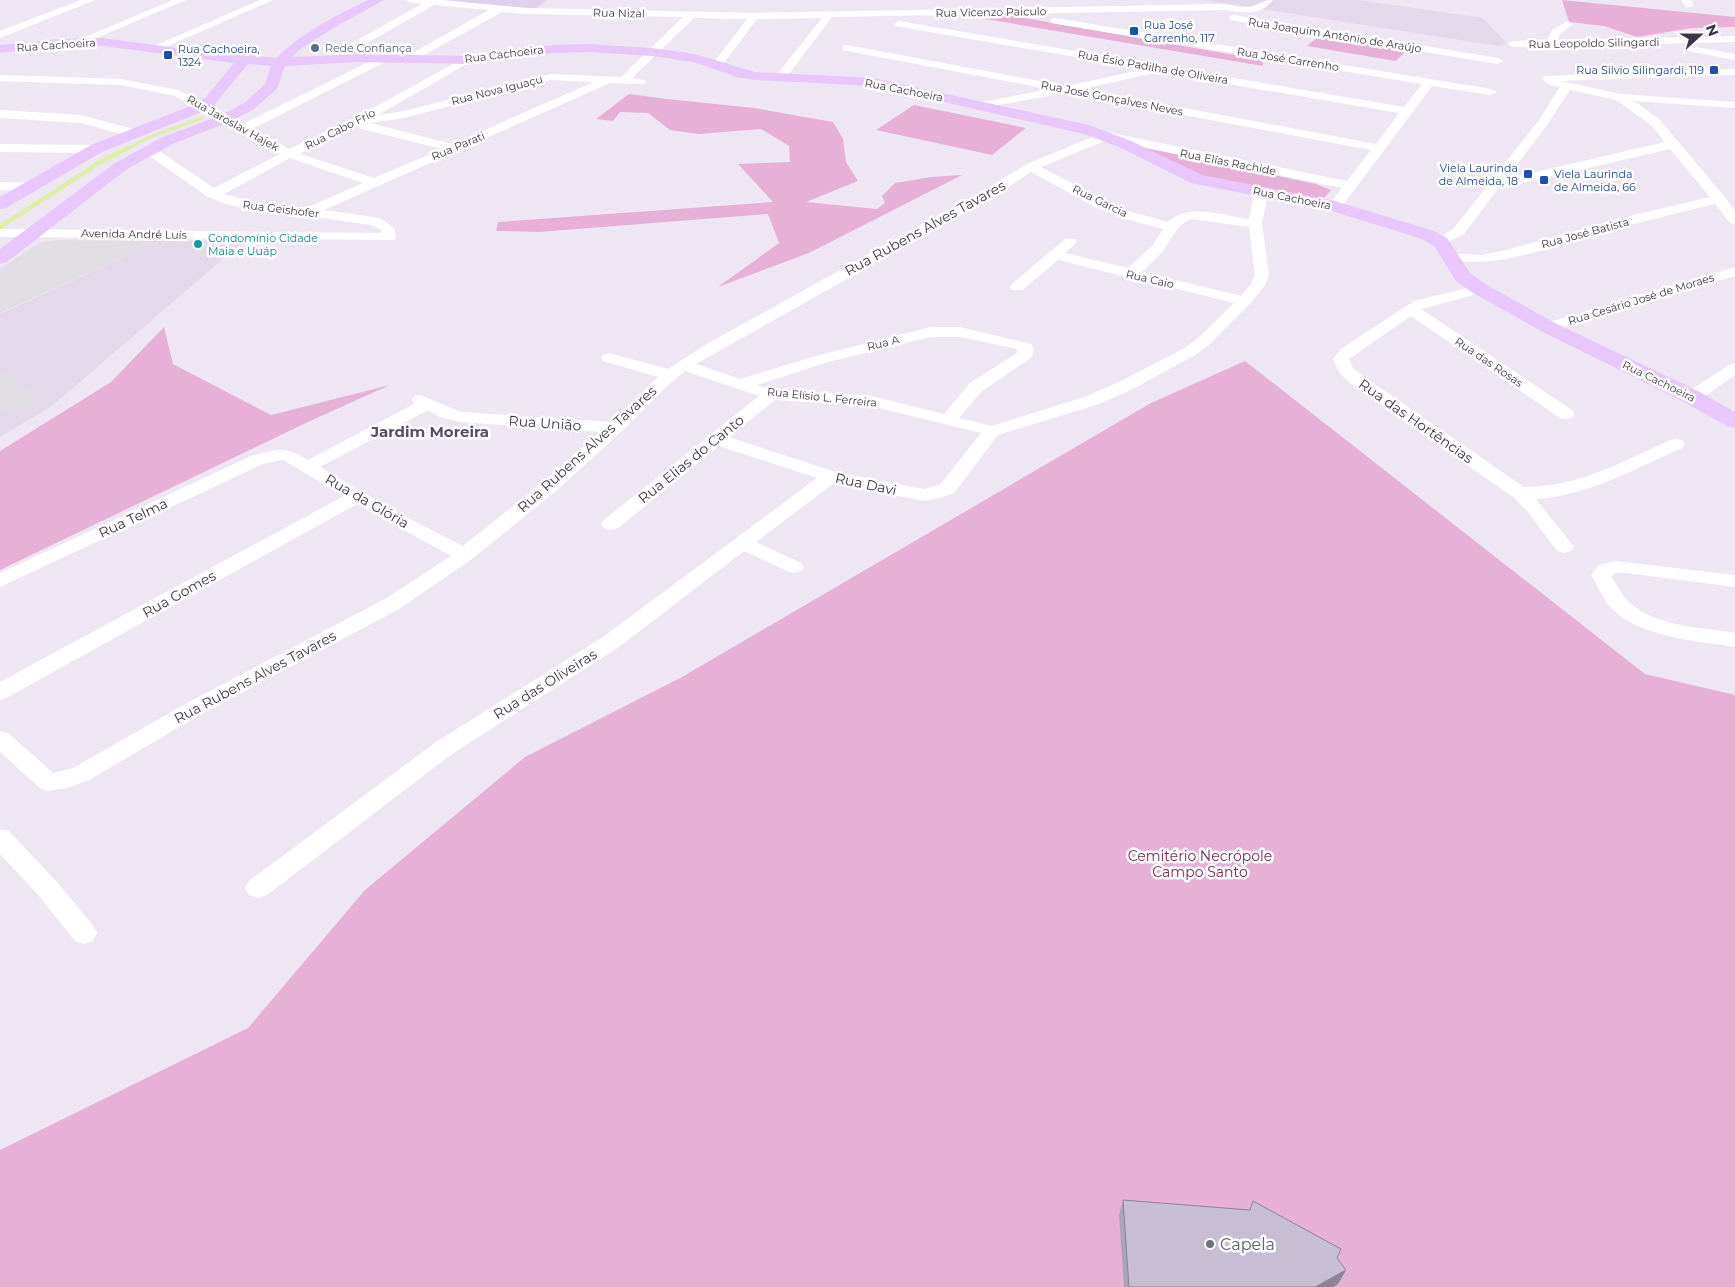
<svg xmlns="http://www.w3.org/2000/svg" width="1735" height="1287" font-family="Montserrat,sans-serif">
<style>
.residential{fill:#e3d9eb}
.education{fill:#e0d1ec}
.green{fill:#e7b0d7}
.parking{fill:#e1dfe4}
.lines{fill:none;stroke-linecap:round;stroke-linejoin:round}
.stream-far1{stroke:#dcefa4;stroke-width:3}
.stream{stroke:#dcefa4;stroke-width:4.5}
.street{fill:#fff;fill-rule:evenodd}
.secondary{fill:#e8c7fd;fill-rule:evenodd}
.wall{fill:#aba3b7}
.shaded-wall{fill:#8b8495}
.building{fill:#c7bdd5;stroke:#8b8495}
.transit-dot{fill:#1a4fb4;stroke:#fff;stroke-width:2}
.service-dot{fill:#5c6f8a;stroke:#fff;stroke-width:2}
.culture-dot{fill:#0f9aa8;stroke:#fff;stroke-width:2}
.worship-dot{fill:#6b7280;stroke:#fff;stroke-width:2}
.labels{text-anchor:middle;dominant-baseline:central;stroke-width:5;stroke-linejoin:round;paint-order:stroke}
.far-street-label{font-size:11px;fill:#3d3646;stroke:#fff}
.far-transit-label{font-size:11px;fill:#164399;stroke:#fff;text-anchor:start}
.far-service-label{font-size:11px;fill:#4e5e75;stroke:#fff;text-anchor:start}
.far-culture-label{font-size:11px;fill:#0d838f;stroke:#fff;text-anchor:start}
.street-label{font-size:14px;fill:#3d3646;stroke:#fff}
.park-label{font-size:14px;fill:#772a53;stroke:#fff}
.neighbourhood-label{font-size:15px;font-weight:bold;fill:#594d69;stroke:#fff}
.near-worship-label{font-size:16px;fill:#5b616d;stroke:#fff;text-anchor:start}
</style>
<rect width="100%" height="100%" fill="#eee7f3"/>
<g class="residential">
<polygon points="1204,0 1358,0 1483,18 1507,43 1498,46"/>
<polygon points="245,240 52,406 0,437 0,314 159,241"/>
</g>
<polygon class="education" points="446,0 547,0 535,9 443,1"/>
<g class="green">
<polygon points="1562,0 1735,17 1735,27 1692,28 1637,37 1604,26 1569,22"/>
<polygon points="984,15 1007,15 1263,60 1263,66 968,16"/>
<polygon points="1318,37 1407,50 1396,61 1307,46"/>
<polygon points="629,94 667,99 754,108 833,122 843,139 846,162 858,181 806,202 877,209 885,203 882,196 895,183 931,177 962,175 809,253 718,287 779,243 768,214 539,232 496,231 498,222 773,202 738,164 790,162 789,146 761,129 699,134 670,130 648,113 620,112 613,121 596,119"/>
<polygon points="914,105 1026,128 992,155 876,130"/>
<polygon points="1138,146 1316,184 1331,190 1325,197 1316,199 1195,175"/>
<polygon points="164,327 173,364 271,415 390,385 310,421 0,570 0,451 111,382"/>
<polygon points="1245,361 1645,674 1735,695 1735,1287 0,1287 0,1150 248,1028 365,890 525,757 682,677 1151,403"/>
</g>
<g class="parking">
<polygon points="56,240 159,241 0,313 0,269 39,243"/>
<polygon points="0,371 41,398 10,414 0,408"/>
</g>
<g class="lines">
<polyline class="stream-far1" points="126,149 150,137 202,118"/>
<polyline class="stream" points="0,227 102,161 128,148"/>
<g class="street">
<polygon points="81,0 95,0 0,38 0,31"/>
<polygon points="173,0 186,0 82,44 74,44 73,42"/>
<polygon points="260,0 273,0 156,51 148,51 147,49"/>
<path d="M406 0H442L527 8 754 13 1223 4C1232 5 1244 9 1253 6 1261 4 1263 0 1273 0 1260 17 1242 12 1223 10L832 17 785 79 781 80 775 77 822 18 757 19 721 67 717 68 712 65 747 19 694 18 632 78 644 80 646 82 644 84 610 83 324 210 380 218 394 228 396 237 394 240 0 237V229L381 233V230L371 225 308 216 265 213 229 205 208 197 145 153 143 150 145 147H153L214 188 280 154 175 96 121 85 0 81V75L121 79 178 90 245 123 381 56H389L390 58 389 60 254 128 289 149 353 119 466 57 470 58 471 60 470 62 378 115 404 111 550 74 621 77 683 17 527 14 502 12 415 60H407L406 58 407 56 489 10 434 5 337 60H329L328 58 329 56 422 4 408 2ZM550 80 594 82 452 144 370 123 404 118ZM357 126 358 128 442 149 374 178 300 154ZM290 158 363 183 306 208 265 205 224 194Z"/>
<polygon points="1681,0 1691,0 1694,5 1692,7 1686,7"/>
<polygon points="1234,15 1498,58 1503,61 1498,64 1230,20 1230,16"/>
<path d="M1055 18 1491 89 1497 92 1491 95 1432 86 1340 209 1335 210 1328 206 1342 188 1107 140 1041 167 1109 203 1132 212 1168 222C1188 202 1224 216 1249 219L1254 193 1261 189 1266 190 1268 193 1262 224 1269 274 1265 285 1250 304 1209 345 1195 355 1131 390 1099 404 998 435 954 493 940 498 924 501 834 483 756 542 801 563 804 567 801 571 794 573 787 571 744 551 619 647 452 754 267 895 258 898 249 895 245 888 249 881 436 742 603 637 817 478 719 446 618 528 611 530 604 528 601 524 604 520 759 396 685 371 665 388 621 432 557 490 472 559 399 609 205 712 89 780 67 788 48 791 40 788 0 752V731L8 733 53 773 73 768 189 702 385 599 451 556 357 504 8 697 0 700V682L344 496 283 460 263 464 0 587V573L251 456C277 450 283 445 308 460L414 404 412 400 414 396 420 395 461 412 611 422 658 377 603 361 601 358 603 355 609 353 668 369 707 344 986 189 1027 164 1102 133 1106 132 1347 181 1371 150 1066 93 981 108 977 107 975 105 977 103 1049 89 847 51 843 50 842 48 843 46 847 45 1066 86 1145 69 895 26 894 24 899 21 1404 107 1422 84 1051 23V19ZM1158 72 1399 113 1376 144 1083 89ZM1031 172 1099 209 1122 218 1163 229 1153 245 1128 268 1065 253 1077 242 1075 239H1065L1012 284 1010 287 1012 290H1022L1058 260 1123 276 1130 279 1134 278 1234 303 1197 339 1183 349 1119 382 1087 396 992 426 959 418 982 391 1031 358C1034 354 1034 348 1031 344L960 327H931L816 356 740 379 696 364 996 195ZM1192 219 1249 227 1255 274 1251 284 1241 296 1142 272C1149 264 1159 257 1165 248 1174 236 1177 224 1192 219ZM931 337H960L1013 348 1017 349V353L970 383 944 414 867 395 773 390 757 385 828 362ZM775 400 867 405 981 433 940 485 924 489 835 472 729 437ZM428 410 440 417 460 422 600 432 543 482 463 546 402 515 320 467Z"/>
<polygon points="1568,21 1573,24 1560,34 1558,40 1735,36 1735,42 1513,47 1508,44 1513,41 1547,40 1552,30"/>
<polygon points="1691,46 1735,54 1735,60 1687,51 1686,49"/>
<path d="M1735 69V75L1561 81 1620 94 1735 102V108L1634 101 1659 119 1724 196 1735 211V224L1730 223 1715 204C1677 213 1640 222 1603 232 1556 245 1494 271 1446 259L1444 256 1446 253 1482 255 1506 250 1630 216 1710 197 1670 149 1498 189 1464 234 1441 246 1434 242 1454 228 1539 120 1560 87 1547 84 1542 78 1544 76ZM1570 90 1616 100 1651 125 1665 142 1506 179 1547 125Z"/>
<polygon points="0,110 81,115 137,130 139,133 133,137 81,123 0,118"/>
<polygon points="0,144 95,145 101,149 95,153 0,152"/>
<polygon points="0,182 30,183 37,187 30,191 0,190"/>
<polygon points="1735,267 1735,276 1553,330 1543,330 1540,327 1543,324"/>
<path d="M1480 285 1485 286 1487 289 1485 292 1421 309 1572 410 1575 414 1572 418 1566 419 1560 418 1411 316 1349 359 1352 367 1363 376 1524 487C1576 488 1624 461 1670 440L1676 439 1682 440 1685 444 1682 448C1636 468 1588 496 1536 499L1574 547 1571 551 1564 553 1557 551 1528 512 1513 497 1351 384 1339 372 1333 359 1341 349 1414 301Z"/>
<polygon points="1735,363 1735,375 1698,401 1686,401 1684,397 1686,393 1729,365"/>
<path d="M1615 561 1735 575V587L1626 573H1616L1611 576C1616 583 1620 592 1626 599 1652 627 1700 627 1735 633V647C1698 641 1638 637 1611 608 1603 599 1598 586 1591 575L1599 565Z"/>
<polygon points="0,829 9,831 57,882 93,925 97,933 93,941 84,944 75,941 39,896 0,854"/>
</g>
<path class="secondary" d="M368 0H384L337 26 303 47 292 57 360 54 466 56 553 45 588 44 652 48 695 54 755 72 873 78 1089 125 1131 141 1202 175 1335 201 1434 231 1447 238 1470 273 1487 285 1555 323 1700 392 1735 412V428L1727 426 1684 402 1541 331 1473 293 1456 281 1434 246 1422 239 1332 211 1191 183 1119 147 1084 134 873 86 755 80 737 77 693 62 652 56 588 52 553 53 466 64 360 62 285 66 277 89 254 109 232 121 175 143 127 169 7 262 0 264V249L115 163 163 137 222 115 244 103 265 84 271 66 248 64 215 104 204 111 102 152 6 208 0 209V197L91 145 193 105 205 98 234 63 103 46 60 47 0 53V45L60 39 103 38 221 54 242 55 255 49 262 53 259 56 276 58C303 32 335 16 368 0Z"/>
</g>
<polygon class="wall" points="1123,1200 1337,1258 1346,1270 1338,1284 1333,1287 1124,1287 1119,1215"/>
<polygon class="shaded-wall" points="1346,1270 1338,1284 1333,1287 1315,1287"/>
<polygon class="building" points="1123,1200 1250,1210 1253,1201 1341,1249 1337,1258 1346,1270 1315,1287 1129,1287"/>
<g class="transit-dot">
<rect x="1129" y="26" width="10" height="10" rx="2.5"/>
<rect x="163" y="50" width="10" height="10" rx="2.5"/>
<rect x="1709" y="65" width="10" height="10" rx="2.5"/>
<rect x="1523" y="169" width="10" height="10" rx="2.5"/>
<rect x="1539" y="175" width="10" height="10" rx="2.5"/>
</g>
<circle class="service-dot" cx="315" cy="48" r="5"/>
<circle class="culture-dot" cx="198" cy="244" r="5"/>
<circle class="worship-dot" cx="1210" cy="1244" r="5"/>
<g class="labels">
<g class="far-street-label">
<text transform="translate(991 12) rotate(-1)">Rua Vicenzo Paiculo</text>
<text transform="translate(619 13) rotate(1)">Rua Nizal</text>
<text transform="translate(1335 35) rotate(9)">Rua Joaquim Antônio de Araújo</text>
<text transform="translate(1594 43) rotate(-1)">Rua Leopoldo Silingardi</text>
<text transform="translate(56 45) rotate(-4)">Rua Cachoeira</text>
<text transform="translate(504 54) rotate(-7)">Rua Cachoeira</text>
<text transform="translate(1288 59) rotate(9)">Rua José Carrenho</text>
<text transform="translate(1153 67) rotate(10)">Rua Ésio Padilha de Oliveira</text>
<text transform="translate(497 90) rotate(-14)">Rua Nova Iguaçu</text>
<text transform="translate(904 90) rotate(11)">Rua Cachoeira</text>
<text transform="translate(1112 98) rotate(11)">Rua José Gonçalves Neves</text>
<text transform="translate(233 123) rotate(29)">Rua Jaroslav Hajek</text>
<text transform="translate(340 129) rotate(-27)">Rua Cabo Frio</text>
<text transform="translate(458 146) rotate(-23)">Rua Parati</text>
<text transform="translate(1228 162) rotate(11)">Rua Elías Rachide</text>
<text transform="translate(1292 198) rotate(11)">Rua Cachoeira</text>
<text transform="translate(1100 201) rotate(26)">Rua Garcia</text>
<text transform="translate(281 209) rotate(7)">Rua Geishofer</text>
<text transform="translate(1585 233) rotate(-15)">Rua José Batista</text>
<text transform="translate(134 234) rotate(1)">Avenida André Luís</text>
<text transform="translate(1150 279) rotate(13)">Rua Caio</text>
<text transform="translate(1641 299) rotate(-17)">Rua Cesário José de Moraes</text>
<text transform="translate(883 343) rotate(-14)">Rua A</text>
<text transform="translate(1489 362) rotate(34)">Rua das Rosas</text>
<text transform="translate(1659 381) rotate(26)">Rua Cachoeira</text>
<text transform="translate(822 397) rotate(6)">Rua Elísio L. Ferreira</text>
</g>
<g class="far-transit-label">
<text x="1144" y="25">Rua José<tspan x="1144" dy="13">Carrenho, 117</tspan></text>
<text x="178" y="49">Rua Cachoeira,<tspan x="178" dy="13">1324</tspan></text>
<text x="1704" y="70" text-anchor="end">Rua Silvio Silingardi, 119</text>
<text x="1518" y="168" text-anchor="end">Viela Laurinda<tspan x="1518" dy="13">de Almeida, 18</tspan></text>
<text x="1554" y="174">Viela Laurinda<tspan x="1554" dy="13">de Almeida, 66</tspan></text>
</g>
<g class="far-service-label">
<text x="325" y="48">Rede Confiança</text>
</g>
<g class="far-culture-label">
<text x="208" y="238">Condomínio Cidade<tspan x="208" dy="13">Maia e Uuáp</tspan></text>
</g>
<g class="street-label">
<text transform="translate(925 228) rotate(-29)">Rua Rubens Alves Tavares</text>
<text transform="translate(1416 421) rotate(35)">Rua das Hortências</text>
<text transform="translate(545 423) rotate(4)">Rua União</text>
<text transform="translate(587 449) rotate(-42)">Rua Rubens Alves Tavares</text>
<text transform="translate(691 459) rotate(-39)">Rua Elias do Canto</text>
<text transform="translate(866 484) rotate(12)">Rua Davi</text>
<text transform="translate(367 501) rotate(30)">Rua da Glória</text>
<text transform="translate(133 518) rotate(-25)">Rua Telma</text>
<text transform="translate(179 594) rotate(-29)">Rua Gomes</text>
<text transform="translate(255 677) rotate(-28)">Rua Rubens Alves Tavares</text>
<text transform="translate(545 684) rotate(-32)">Rua das Oliveiras</text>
</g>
<g class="park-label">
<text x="1200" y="856">Cemitério Necrópole<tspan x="1200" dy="16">Campo Santo</tspan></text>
</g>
<g class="neighbourhood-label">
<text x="430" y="431">Jardim Moreira</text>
</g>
<g class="near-worship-label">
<text x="1220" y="1244">Capela</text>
</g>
</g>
<g transform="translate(1700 35) rotate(69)" stroke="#ffffff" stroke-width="4" paint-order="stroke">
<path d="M0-4L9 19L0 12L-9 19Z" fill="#3d3646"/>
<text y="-8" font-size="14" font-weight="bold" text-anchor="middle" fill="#3d3646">N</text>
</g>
</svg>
